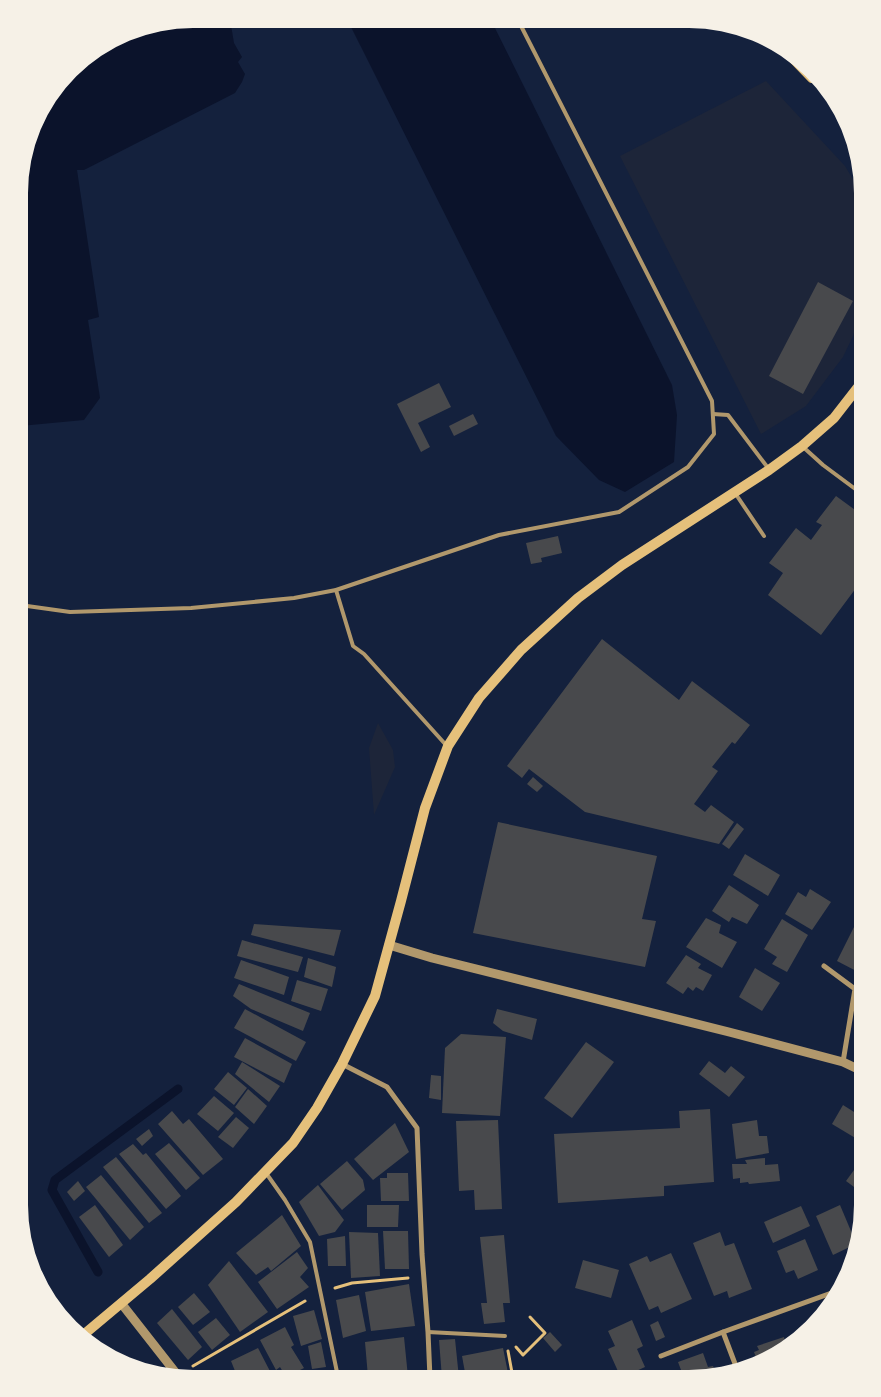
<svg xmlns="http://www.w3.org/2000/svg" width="881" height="1397" font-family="'Fira Sans Condensed',sans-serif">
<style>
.green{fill:#1d2539}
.water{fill:#0b132b}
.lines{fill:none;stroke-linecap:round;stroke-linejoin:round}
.stream{stroke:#0b132b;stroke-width:9}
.building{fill:#48494c}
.path{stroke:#e5c07b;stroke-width:3}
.service{stroke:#b1986c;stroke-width:4}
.minor{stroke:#b1986c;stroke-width:5}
.tertiary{stroke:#b1986c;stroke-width:9}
.secondary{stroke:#e5c07b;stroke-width:10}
</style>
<rect width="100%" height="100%" fill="#14213d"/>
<g class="green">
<polygon points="766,81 845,166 858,188 862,202 862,310 853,336 843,357 806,406 761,434 620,156"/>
<polygon points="378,723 393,750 395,767 374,815 369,748"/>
</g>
<g class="water">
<polygon points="193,19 230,19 234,43 242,57 238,62 245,74 242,82 235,93 84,170 77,170 99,317 88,320 100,398 84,420 20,426 20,170 37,116 78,62 126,32"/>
<polygon points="347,19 491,20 672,385 677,415 674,462 625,492 599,480 556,436"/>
</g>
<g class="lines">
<polyline class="stream" points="98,1272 52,1190 55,1180 178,1089"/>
</g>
<g class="building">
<polygon points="818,282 853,301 803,394 769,376"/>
<polygon points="439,383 451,407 418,423 430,447 421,452 397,404"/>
<polygon points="473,414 478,424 454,436 449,426"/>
<polygon points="836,496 862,515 862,580 821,635 768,595 783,573 769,563 796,528 811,540 822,525 816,522"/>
<polygon points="558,536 562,553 541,558 542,562 531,564 526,543"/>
<polygon points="602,639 679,700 692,681 750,725 735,744 732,742 712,767 718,771 694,804 705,812 711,805 734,822 719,844 585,812 529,769 522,778 507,766"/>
<polygon points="533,777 543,786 537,792 527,784"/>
<polygon points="498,822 657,856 642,919 656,921 645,967 473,933"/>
<polygon points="737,823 744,829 729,849 722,844"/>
<polygon points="745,854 780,875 768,896 733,875"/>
<polygon points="729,885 759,905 747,924 732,917 729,922 712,911"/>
<polygon points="810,889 831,902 812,930 785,914 798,892 806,897"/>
<polygon points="862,911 862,974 837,961"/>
<polygon points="706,918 721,925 719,933 737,942 722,968 686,947"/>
<polygon points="782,919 808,935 787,972 772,964 777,957 764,949"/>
<polygon points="254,924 341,930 334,956 251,935"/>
<polygon points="242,940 303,957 298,972 237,956"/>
<polygon points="686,955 701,964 698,968 712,975 703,991 696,987 693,991 688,987 683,994 666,983"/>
<polygon points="308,958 336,967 332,987 304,977"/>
<polygon points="241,960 289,977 284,995 234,978"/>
<polygon points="755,968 780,983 762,1011 739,997"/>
<polygon points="297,980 328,989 321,1011 291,1001"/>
<polygon points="239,984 310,1013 303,1031 251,1009 233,996"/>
<polygon points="245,1009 306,1042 296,1061 234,1028"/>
<polygon points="497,1009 537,1019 532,1040 503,1031 493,1023"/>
<polygon points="461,1034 506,1037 500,1116 442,1113 445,1048"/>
<polygon points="245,1038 292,1064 284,1083 234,1057"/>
<polygon points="586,1042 614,1062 572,1118 544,1098"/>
<polygon points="709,1061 725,1073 731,1066 745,1077 729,1097 699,1074"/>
<polygon points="242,1062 280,1086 269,1102 235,1074"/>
<polygon points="228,1072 247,1088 234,1105 214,1089"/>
<polygon points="431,1075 441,1076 441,1100 429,1098"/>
<polygon points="248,1089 267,1106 254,1124 235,1107"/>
<polygon points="214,1096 234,1113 218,1131 197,1114"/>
<polygon points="843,1105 862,1117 862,1132 857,1139 832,1124"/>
<polygon points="710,1109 714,1182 664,1186 664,1196 558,1203 554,1134 680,1128 679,1111"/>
<polygon points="172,1111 183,1124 189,1119 223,1159 203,1175 158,1124"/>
<polygon points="236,1117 249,1128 233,1148 218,1137"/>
<polygon points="498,1120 502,1209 475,1210 474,1190 459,1191 456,1121"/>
<polygon points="757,1120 759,1136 767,1136 769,1153 736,1159 732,1124"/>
<polygon points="395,1123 409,1152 373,1180 354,1159"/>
<polygon points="149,1129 153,1136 142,1146 136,1139"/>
<polygon points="169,1143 200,1178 186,1190 155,1154"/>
<polygon points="133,1144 143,1155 146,1153 181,1196 166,1209 119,1154"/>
<polygon points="116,1157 162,1213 149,1223 103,1167"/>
<polygon points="765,1158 765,1165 778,1164 780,1181 749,1184 748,1182 740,1183 740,1178 733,1179 732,1164 747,1164 745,1160"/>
<polygon points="862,1159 862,1193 846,1181"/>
<polygon points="347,1161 363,1180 365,1190 342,1210 320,1184"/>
<polygon points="387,1173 408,1173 409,1201 381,1201 380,1178 387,1178"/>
<polygon points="101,1175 144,1227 130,1240 86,1187"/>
<polygon points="78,1181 85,1191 74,1201 67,1192"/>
<polygon points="318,1185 344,1220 335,1232 319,1236 299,1202"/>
<polygon points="95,1205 123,1245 109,1257 79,1217"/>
<polygon points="367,1205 399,1205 398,1227 367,1227"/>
<polygon points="840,1205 856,1243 856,1244 833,1255 816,1216"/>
<polygon points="801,1206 810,1226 773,1243 764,1222"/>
<polygon points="282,1215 301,1246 271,1271 268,1267 256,1275 236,1253"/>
<polygon points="383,1231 408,1231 409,1269 385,1269"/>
<polygon points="349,1232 378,1233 380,1276 351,1278"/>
<polygon points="720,1232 725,1246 734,1243 752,1289 729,1298 727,1291 714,1296 693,1243"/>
<polygon points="504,1235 510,1303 503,1303 505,1322 484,1324 481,1303 487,1303 480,1237"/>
<polygon points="345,1236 346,1266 328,1266 327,1239"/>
<polygon points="805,1239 818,1270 798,1279 794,1270 786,1273 777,1251"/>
<polygon points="297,1252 308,1268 300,1277 309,1287 277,1309 258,1282"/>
<polygon points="671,1253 692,1299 661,1313 658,1306 649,1310 629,1264 647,1256 650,1262"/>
<polygon points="583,1260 619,1270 611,1298 575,1288"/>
<polygon points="229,1261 268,1312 240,1332 208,1285"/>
<polygon points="409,1284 415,1326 371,1331 365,1292"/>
<polygon points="194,1293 210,1312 193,1325 178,1307"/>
<polygon points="359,1295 366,1331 343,1338 336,1300"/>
<polygon points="172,1309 202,1347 188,1360 157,1323"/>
<polygon points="314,1310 322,1339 301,1346 293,1316"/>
<polygon points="216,1318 230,1335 212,1350 198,1332"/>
<polygon points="632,1320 643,1346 637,1349 645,1367 621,1378 608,1349 615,1346 608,1331"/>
<polygon points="658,1321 665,1337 656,1341 650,1325"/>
<polygon points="285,1327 294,1345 291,1347 304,1368 286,1377 280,1367 276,1370 260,1340"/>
<polygon points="550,1332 562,1345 555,1352 543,1338"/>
<polygon points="404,1337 408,1377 368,1377 365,1342"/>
<polygon points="784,1337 785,1342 758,1363 754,1352 759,1350 757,1346"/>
<polygon points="455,1339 459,1378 442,1378 439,1340"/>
<polygon points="321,1342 326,1367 312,1369 308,1346"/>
<polygon points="258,1348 273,1377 223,1377 235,1371 231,1361"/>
<polygon points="503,1348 509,1378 466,1378 462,1356"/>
<polygon points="703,1353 708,1367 713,1366 716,1373 684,1378 678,1362"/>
<polygon points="654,1372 656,1377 665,1374 667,1378 638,1378"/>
</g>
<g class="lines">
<g class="path">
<polyline points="335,1288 352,1283 408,1278"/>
<polyline points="516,1347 523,1355 545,1333 530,1317"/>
<polyline points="508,1351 513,1378"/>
<polyline points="193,1366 305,1301"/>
</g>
<g class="service">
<polyline points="713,414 728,415 768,468"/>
<polyline points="802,446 823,465 862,494"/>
<polyline points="735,493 764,536"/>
<polyline points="336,590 353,646 364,654 446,745"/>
<polyline points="20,605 70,612 191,608 294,598 336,590 499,535 619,512 688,467 714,434 712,401 518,20"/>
<polyline points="266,1173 285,1200 310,1242 338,1377"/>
<polyline points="428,1332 505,1336"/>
</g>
<g class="minor">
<polyline points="824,966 855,989 843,1062"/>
<polyline points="342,1064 387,1087 417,1128 422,1254 428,1332 430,1378"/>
<polyline points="661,1356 723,1332"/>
<polyline points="737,1369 723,1332 837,1291"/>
</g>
<g class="tertiary">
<polyline points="389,945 432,958 729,1032 843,1062 862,1071"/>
<polyline points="121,1303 179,1377"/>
</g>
<g class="secondary">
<polyline points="786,51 812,78"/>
<polyline points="82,1336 150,1279 236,1202 293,1143 317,1108 342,1064 375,996 401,901 425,808 448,746 479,698 521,650 578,598 622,565 769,470 802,446 834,418 862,382"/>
</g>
</g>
<path d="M0 0H881V1397H0ZM193 28H689A165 165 0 0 1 854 193V1205A165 165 0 0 1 689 1370H193A165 165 0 0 1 28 1205V193A165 165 0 0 1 193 28Z" fill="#f6f1e7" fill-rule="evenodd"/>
</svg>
